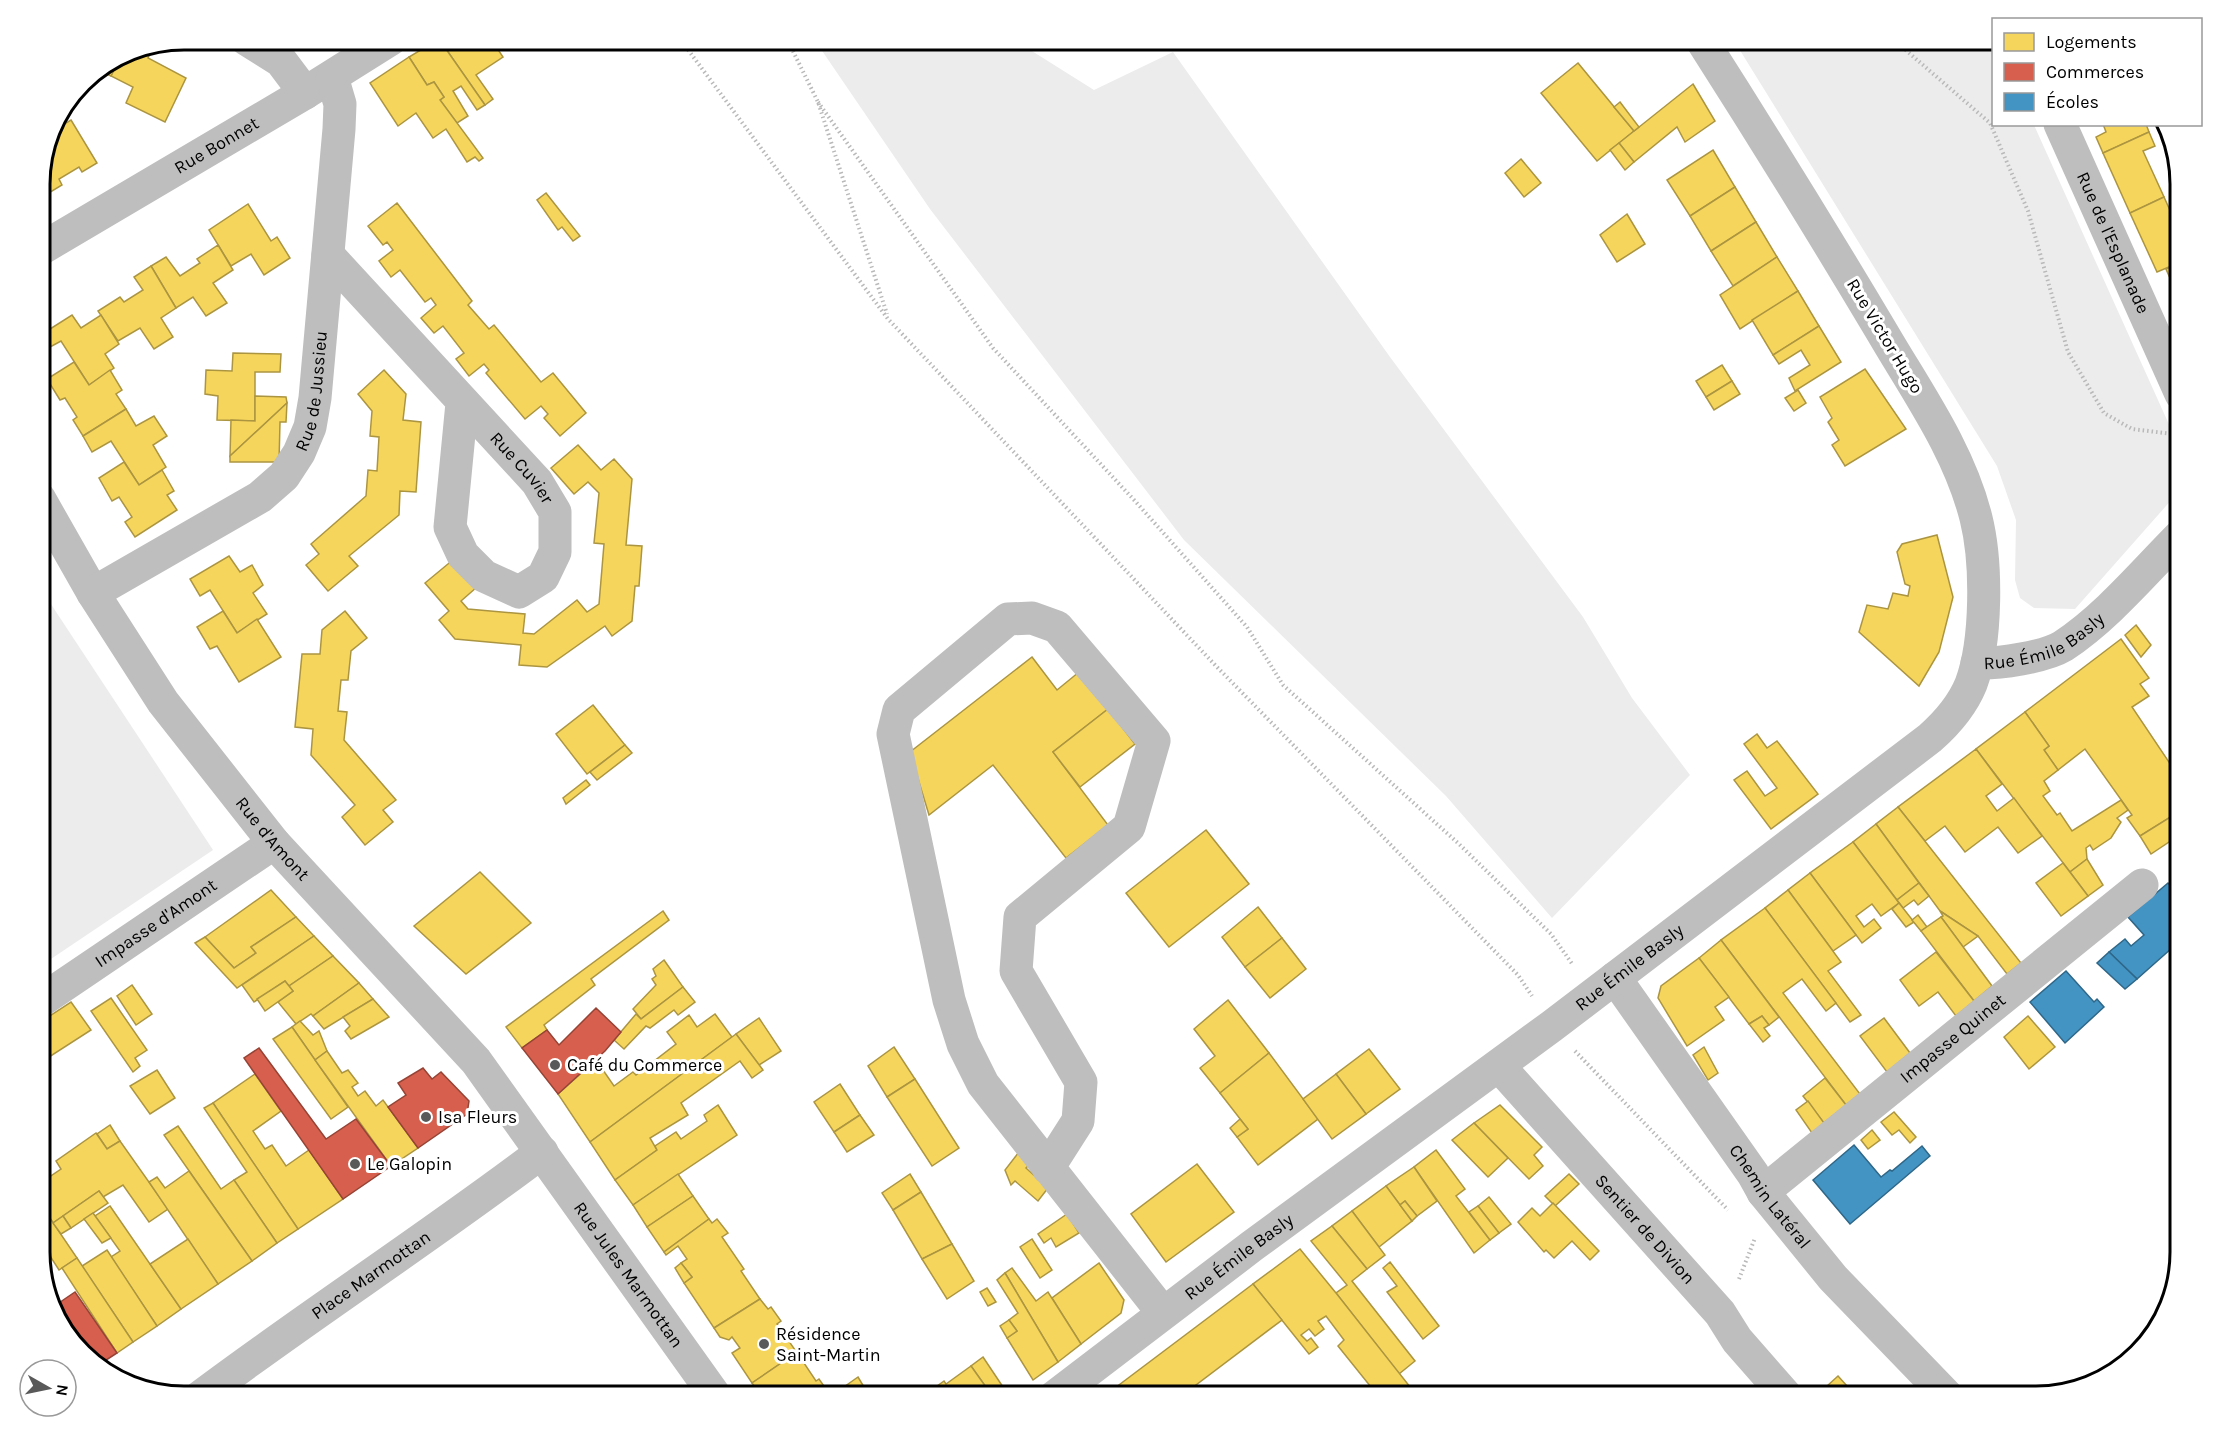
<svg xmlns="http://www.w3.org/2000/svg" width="2220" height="1436" font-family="Karla,sans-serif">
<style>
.green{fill:#ececec}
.homes{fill:#f6d55c;stroke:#ac9540;stroke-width:1.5}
.shops{fill:#d6604d;stroke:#964336;stroke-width:1.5}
.schools{fill:#4393c3;stroke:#2f6788;stroke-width:1.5}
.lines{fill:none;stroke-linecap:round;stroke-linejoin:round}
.path{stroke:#b9b9b9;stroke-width:4;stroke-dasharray:1.5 3;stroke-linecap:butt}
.minor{stroke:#bebebe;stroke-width:33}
.poi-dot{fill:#595959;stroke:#fff;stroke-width:2}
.labels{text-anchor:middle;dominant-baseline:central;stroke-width:6;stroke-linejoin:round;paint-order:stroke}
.street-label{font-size:18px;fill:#000;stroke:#fff}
.poi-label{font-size:18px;fill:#000;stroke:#fff;text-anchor:start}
.rim{fill:none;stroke:#000;stroke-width:3}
</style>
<rect width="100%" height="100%" fill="#fff"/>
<g class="green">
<polygon points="814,39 1013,39 1094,90 1173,52 1390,357 1583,617 1632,698 1690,775 1552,918 1446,796 1184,540 930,209"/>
<polygon points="1733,39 1993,39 1994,124 2034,125 2181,451 2181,489 2075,609 2034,608 2020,598 2015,580 2016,520 1997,466"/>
<polygon points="39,586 213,850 39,967"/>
</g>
<g class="homes">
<polygon points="439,39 491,39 503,57 476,75 493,99 485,105"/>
<polygon points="439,39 485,105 477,110 461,86 453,91 468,116 457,123 440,100 444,97 434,82 427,85 409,57"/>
<polygon points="140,48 150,53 148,58 186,78 165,122 126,103 133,87 111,76 121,55"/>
<polygon points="121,55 111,76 98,70"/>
<polygon points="409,57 427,85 434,82 444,97 440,100 483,158 479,161 475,157 467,162 446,129 433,138 416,113 398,126 370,83"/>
<polygon points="1578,63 1634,131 1597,161 1541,93"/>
<polygon points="1693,84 1715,121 1685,142 1677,127 1634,162 1619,143"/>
<polygon points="1620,102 1639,127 1634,131 1614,107"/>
<polygon points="71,120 97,163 82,172 79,167 59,179 62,185 39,199 39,174 50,128 53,124 56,129"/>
<polygon points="2103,124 2146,124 2149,132 2103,153 2096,137 2106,132"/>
<polygon points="2149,132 2155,146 2143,151 2164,197 2130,213 2103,153"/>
<polygon points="1619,143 1634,162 1625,170 1610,150"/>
<polygon points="1713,150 1735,187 1690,216 1667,180"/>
<polygon points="1521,159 1541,183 1524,197 1505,173"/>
<polygon points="1735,187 1756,222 1711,251 1690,216"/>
<polygon points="546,193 580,236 573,241 562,227 558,230 537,200"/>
<polygon points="2164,197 2181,235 2181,262 2157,272 2130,213"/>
<polygon points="397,203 472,301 468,305 489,329 494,325 541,382 553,373 586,413 560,436 544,418 548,414 541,406 525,419 486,373 489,370 484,364 469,376 456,359 464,353 443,326 434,333 421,318 436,305 431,298 425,302 400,270 391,277 379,261 393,250 387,242 383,245 368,226"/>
<polygon points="248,204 271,241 277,237 290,258 264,275 251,254 231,266 209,230"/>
<polygon points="1627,214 1645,244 1617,262 1600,235"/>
<polygon points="1756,222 1777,257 1733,286 1711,251"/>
<polygon points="218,245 233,270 213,283 227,303 206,316 193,297 176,308 151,266 166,257 180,276 200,263 197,259"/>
<polygon points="1777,257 1798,291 1740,329 1720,295"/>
<polygon points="2181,262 2181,284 2174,287 2166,269"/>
<polygon points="151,266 176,308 161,318 173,337 154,349 140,328 118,341 98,311 120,297 124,302 143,290 134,277"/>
<polygon points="1798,291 1819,326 1773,355 1752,320"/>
<polygon points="72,315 81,328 101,315 119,344 105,354 114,368 89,385 61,341 39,353 39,336"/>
<polygon points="1819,326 1841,362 1795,391 1789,378 1810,365 1801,350 1779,364 1773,355"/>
<polygon points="233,353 281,354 280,372 255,372 255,421 217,420 218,396 205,394 206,370 232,371"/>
<polygon points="74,362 89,385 110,370 122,390 116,394 126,409 83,436 73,420 77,417 65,398 60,400 47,379"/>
<polygon points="1722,365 1732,381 1706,397 1696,381"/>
<polygon points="1865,369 1906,429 1845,466 1832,445 1839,440 1828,422 1832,418 1820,397"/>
<polygon points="384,370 406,394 403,420 421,422 416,492 400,491 399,515 349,556 358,566 328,591 306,565 319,554 311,544 366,496 368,470 377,471 379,437 370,436 372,411 358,394"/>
<polygon points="1732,381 1740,394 1714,410 1706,397"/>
<polygon points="1798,390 1806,403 1794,411 1785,398"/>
<polygon points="255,396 286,397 287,403 230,456 231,420 255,421"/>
<polygon points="287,403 286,422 280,422 279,462 230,462 230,456"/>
<polygon points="126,409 136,426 154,416 167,436 153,445 166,467 139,485 111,441 92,452 83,436"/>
<polygon points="578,445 601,470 614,459 632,479 626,545 642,546 639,586 635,586 632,621 612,636 605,626 547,667 519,665 521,645 455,639 439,620 449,611 425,583 454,559 477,587 461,601 468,609 525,614 523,633 534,634 577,600 587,612 599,604 604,544 594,543 599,493 588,482 574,494 551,468"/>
<polygon points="124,462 139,485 162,470 174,491 167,495 177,510 135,537 125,522 132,517 119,497 112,501 99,478"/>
<polygon points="1937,535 1953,597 1939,652 1919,686 1859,632 1867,605 1888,609 1893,593 1908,596 1910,586 1905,584 1897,552 1902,544"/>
<polygon points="229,556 240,572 252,565 263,585 253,593 267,614 237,633 210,590 200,596 190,579"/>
<polygon points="223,611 237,633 257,619 281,657 239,682 217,646 210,649 197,627"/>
<polygon points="345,611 367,638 351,651 348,680 341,680 338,711 347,712 344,740 396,800 383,810 393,822 365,845 342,817 355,805 311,755 313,729 295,727 302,654 320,654 322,630"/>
<polygon points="2136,625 2151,645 2141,657 2125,635"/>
<polygon points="2121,639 2149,678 2140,684 2149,696 2132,707 2181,780 2180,829 2172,816 2140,836 2127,818 2132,815 2085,749 2058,770 2044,750 2049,746 2025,712"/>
<polygon points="1032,657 1057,690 1079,672 1108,709 1053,752 1108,825 1066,858 993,765 929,815 910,752"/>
<polygon points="593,705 625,745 587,774 556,734"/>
<polygon points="1108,709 1135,744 1080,787 1053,752"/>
<polygon points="2025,712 2049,746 2044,750 2058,770 2044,781 2050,791 2043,796 2057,815 2060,813 2072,831 2121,800 2128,810 2117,818 2121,822 2111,838 2093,850 2090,845 2086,848 2087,859 2070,872 1976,749"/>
<polygon points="1757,734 1767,748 1777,741 1818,794 1771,829 1734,780 1747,771 1765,796 1777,788 1744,744"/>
<polygon points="625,745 632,753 597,780 590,772"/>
<polygon points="1976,749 2002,784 1986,796 1997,811 2014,798 2042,836 2018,853 1998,827 1965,852 1945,826 1925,841 1898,807"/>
<polygon points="586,780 590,785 566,804 563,798"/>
<polygon points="1898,807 2021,963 2007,974 1978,936 1940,911 1876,824"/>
<polygon points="2172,816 2181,834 2151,854 2140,836"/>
<polygon points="1876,824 1919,883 1897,900 1853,842"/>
<polygon points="1206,830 1249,884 1169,947 1126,893"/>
<polygon points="1853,842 1899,903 1881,916 1872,904 1856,916 1864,927 1874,919 1881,928 1862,943 1810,873"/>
<polygon points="2087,859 2103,885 2088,896 2070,872"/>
<polygon points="2063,863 2088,896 2061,916 2036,883"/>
<polygon points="480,872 531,923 466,974 414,926"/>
<polygon points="1810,873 1856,935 1833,951 1788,890"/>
<polygon points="1919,883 1929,896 1918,905 1914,900 1903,908 1897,900"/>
<polygon points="271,890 296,917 251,947 256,953 234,968 205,937"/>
<polygon points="1788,890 1841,962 1828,971 1861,1015 1850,1022 1765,908"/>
<polygon points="1899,903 1914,922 1906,927 1892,909"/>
<polygon points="1258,907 1282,938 1245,967 1222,937"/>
<polygon points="1765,908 1836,1003 1826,1011 1802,979 1783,993 1860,1094 1846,1105 1721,940"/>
<polygon points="663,911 669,920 591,979 595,985 544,1025 547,1030 522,1048 506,1027"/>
<polygon points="1940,911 1978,936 1963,947 1941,917 1943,916"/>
<polygon points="1918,915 1927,927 1921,931 1912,920"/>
<polygon points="296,917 314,936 237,988 195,943 205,937 234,968 256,953 251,947"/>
<polygon points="1941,917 1992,986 1974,1001 1921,931"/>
<polygon points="314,936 333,956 289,986 285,981 254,1002 242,985"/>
<polygon points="1282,938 1306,969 1270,998 1245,967"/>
<polygon points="1721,940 1779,1017 1769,1025 1762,1016 1749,1024 1699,958"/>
<polygon points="1936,952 1974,1001 1956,1016 1938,992 1919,1006 1900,980"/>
<polygon points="333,956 359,983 313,1016 311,1014 296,1024 278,1002 293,991 289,986"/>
<polygon points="1699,958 1729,997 1715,1007 1724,1020 1687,1046 1658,998 1661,986"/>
<polygon points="664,960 683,987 641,1019 633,1009 656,985 652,979 656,976 653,969"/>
<polygon points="285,981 293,991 265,1011 257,999"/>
<polygon points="359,983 373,999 324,1029 313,1016"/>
<polygon points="132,985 152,1014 136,1025 117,996"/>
<polygon points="683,987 695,1002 678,1015 674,1010 650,1028 646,1026 624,1049 614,1040 636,1014 641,1019"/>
<polygon points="111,998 147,1050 135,1058 140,1066 133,1072 91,1011"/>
<polygon points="373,999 389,1017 351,1039 345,1031 350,1026 343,1017"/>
<polygon points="1228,1000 1269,1053 1220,1093 1200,1068 1215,1056 1194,1029"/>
<polygon points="71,1002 91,1030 46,1059 39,1050 39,1023"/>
<polygon points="715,1014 732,1037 590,1142 558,1094 596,1060 614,1086 633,1072 636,1075 676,1044 667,1032 689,1015 697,1027"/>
<polygon points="1762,1016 1769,1025 1764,1028 1770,1036 1763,1042 1749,1024"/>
<polygon points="2028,1016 2055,1047 2029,1069 2004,1037"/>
<polygon points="759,1018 781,1051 759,1065 736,1034"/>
<polygon points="1884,1018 1910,1053 1887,1072 1860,1036"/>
<polygon points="300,1021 313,1035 319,1031 327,1051 315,1060 292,1027"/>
<polygon points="292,1027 348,1107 331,1119 273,1039"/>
<polygon points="736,1034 763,1070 752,1078 740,1061 681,1103 688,1115 650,1138 657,1150 615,1180 590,1142"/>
<polygon points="894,1047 915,1079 887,1097 868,1066"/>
<polygon points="1704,1047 1718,1073 1708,1080 1693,1055"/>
<polygon points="1369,1049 1400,1089 1366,1114 1336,1074"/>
<polygon points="327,1051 342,1073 348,1070 358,1083 352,1087 358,1096 365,1091 376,1106 383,1100 418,1148 391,1166 315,1060"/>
<polygon points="1269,1053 1318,1119 1258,1165 1237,1137 1248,1129 1220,1093"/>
<polygon points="157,1070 175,1098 150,1114 130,1086"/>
<polygon points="255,1074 281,1111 253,1131 265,1149 272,1145 286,1166 309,1150 343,1199 298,1229 213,1103"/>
<polygon points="1336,1074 1366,1114 1332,1139 1303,1099"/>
<polygon points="1825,1078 1846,1105 1824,1123 1803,1096"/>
<polygon points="915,1079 959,1148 932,1166 887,1097"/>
<polygon points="840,1084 860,1115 834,1132 814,1102"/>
<polygon points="1808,1101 1824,1123 1812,1133 1796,1110"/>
<polygon points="213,1103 298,1229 277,1243 234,1180 247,1172 204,1108"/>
<polygon points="718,1105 737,1135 633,1205 615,1180 657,1150 655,1146 676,1132 681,1139 707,1121 704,1115"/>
<polygon points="1500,1105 1542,1147 1534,1155 1543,1166 1529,1179 1474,1123"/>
<polygon points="1894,1112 1916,1137 1910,1143 1899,1130 1892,1135 1881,1122"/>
<polygon points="860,1115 874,1135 847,1152 834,1132"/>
<polygon points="1240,1119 1248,1129 1237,1137 1230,1128"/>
<polygon points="1474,1123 1508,1158 1488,1177 1452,1140"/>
<polygon points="110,1125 120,1141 107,1149 97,1134"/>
<polygon points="178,1126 221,1189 234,1180 277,1243 252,1261 164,1135"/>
<polygon points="1872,1130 1880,1140 1868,1149 1861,1140"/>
<polygon points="96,1133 107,1149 120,1141 168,1209 149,1222 123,1185 103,1197 99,1191 53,1223 39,1202 39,1184 61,1169 56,1161"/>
<polygon points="1022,1148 1032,1162 1026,1168 1048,1188 1038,1201 1015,1181 1011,1185 1005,1170"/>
<polygon points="1436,1150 1465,1189 1456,1196 1490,1240 1474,1253 1414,1167"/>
<polygon points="1197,1164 1234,1212 1166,1262 1131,1214"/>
<polygon points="1414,1167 1437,1201 1417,1216 1405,1201 1400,1205 1386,1186"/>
<polygon points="189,1171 252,1261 218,1284 149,1182 157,1177 165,1188"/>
<polygon points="678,1174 693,1196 647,1227 633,1205"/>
<polygon points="910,1174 921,1192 893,1210 882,1193"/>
<polygon points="1569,1174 1579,1184 1555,1206 1545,1196"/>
<polygon points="1386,1186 1412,1221 1379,1247 1352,1211"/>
<polygon points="99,1191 108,1203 71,1228 63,1216"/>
<polygon points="921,1192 952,1244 922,1259 893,1210"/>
<polygon points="693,1196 709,1219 664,1252 647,1227"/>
<polygon points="1489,1197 1511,1224 1499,1233 1478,1206"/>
<polygon points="1405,1201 1417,1216 1412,1221 1400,1205"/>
<polygon points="39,1202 77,1258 59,1270 39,1239"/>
<polygon points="1553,1203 1599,1251 1590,1260 1572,1241 1554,1258 1546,1250 1544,1252 1518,1222 1532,1208 1540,1216"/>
<polygon points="110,1206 181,1309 157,1326 111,1257 120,1251 95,1216"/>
<polygon points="1478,1206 1499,1233 1490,1240 1469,1212"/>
<polygon points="1352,1211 1385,1255 1367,1269 1332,1226"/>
<polygon points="93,1213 111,1238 102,1243 84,1219"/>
<polygon points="1067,1214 1079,1233 1056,1247 1051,1238 1044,1243 1038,1234"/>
<polygon points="63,1216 71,1228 61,1234 53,1223"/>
<polygon points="709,1219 712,1223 717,1219 728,1233 722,1237 744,1269 741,1271 760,1299 714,1328 684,1283 692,1277 681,1263 687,1259 678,1246 666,1255 664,1252"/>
<polygon points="1332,1226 1367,1269 1352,1281 1415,1361 1399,1374 1336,1293 1347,1285 1311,1241"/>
<polygon points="188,1239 218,1284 181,1309 150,1264"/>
<polygon points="1032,1239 1052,1270 1040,1278 1020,1247"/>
<polygon points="952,1244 974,1281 947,1299 922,1259"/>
<polygon points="1300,1249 1336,1293 1418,1397 1379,1397 1338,1346 1344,1340 1326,1316 1318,1321 1324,1329 1315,1336 1309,1329 1301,1335 1307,1341 1311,1338 1318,1347 1309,1354 1253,1284"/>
<polygon points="107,1250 157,1326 133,1342 82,1266"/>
<polygon points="77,1258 133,1342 117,1353 62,1268"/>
<polygon points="1390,1262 1439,1326 1423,1339 1387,1292 1397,1286 1383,1268"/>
<polygon points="681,1263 692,1277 684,1283 675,1268"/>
<polygon points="1099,1263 1124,1300 1121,1313 1081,1344 1052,1298"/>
<polygon points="1012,1268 1036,1301 1048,1292 1081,1344 1058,1362 1005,1273"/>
<polygon points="1005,1273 1058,1362 1033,1380 1007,1338 1017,1331 1009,1320 1018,1313 997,1280"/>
<polygon points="1253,1284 1282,1320 1180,1397 1103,1397"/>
<polygon points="987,1288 996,1302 988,1306 980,1292"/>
<polygon points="760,1299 768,1309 771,1307 781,1321 777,1324 802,1360 799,1362 793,1355 752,1383 732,1353 740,1348 732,1337 729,1340 720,1337 714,1328"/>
<polygon points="1009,1320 1017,1331 1007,1338 1000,1326"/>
<polygon points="793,1355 799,1362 802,1360 816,1381 819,1379 831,1396 762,1397 752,1383"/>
<polygon points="983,1357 1009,1396 1008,1397 993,1397 971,1366"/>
<polygon points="971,1366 993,1397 929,1397 929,1392 944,1381 946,1384"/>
<polygon points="1838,1376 1857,1397 1815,1397"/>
<polygon points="858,1377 870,1397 829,1397 831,1396"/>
</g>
<g class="shops">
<polygon points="596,1008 621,1032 605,1051 558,1094 522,1048 547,1030 559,1045"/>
<polygon points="259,1048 326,1139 356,1119 391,1166 343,1199 244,1058"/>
<polygon points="423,1068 432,1079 441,1072 469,1101 467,1114 418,1148 388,1107 406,1095 398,1083"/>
<polygon points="75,1292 117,1353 97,1366 58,1325 53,1307"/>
</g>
<g class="schools">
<polygon points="2168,883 2181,898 2181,940 2137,979 2109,952 2125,939 2131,946 2144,935 2128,917"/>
<polygon points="2109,952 2137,979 2125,989 2097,963"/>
<polygon points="2066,971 2094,1002 2097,999 2104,1007 2065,1043 2030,1002"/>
<polygon points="1854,1145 1881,1177 1890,1170 1892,1171 1922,1146 1930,1156 1850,1224 1813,1180"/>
</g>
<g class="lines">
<g class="path">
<polyline points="680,39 888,319 1217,667 1518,975 1532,996"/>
<polyline points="787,39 818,102 887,314"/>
<polyline points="1898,39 1901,46 1990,123 2028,211 2068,352 2104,413 2132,429 2181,435"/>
<polyline points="818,102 993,348 1135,501 1247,627 1283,685 1459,844 1551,934 1573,965"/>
<polyline points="1575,1051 1728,1210"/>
<polyline points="1739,1279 1755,1238"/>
</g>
<g class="minor">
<polyline points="246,39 281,61 305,93"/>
<path id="s1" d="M2060 124 2181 394"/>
<path id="s2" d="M39 250 305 93 391 39"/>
<path id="s3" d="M328 255 537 482 555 512V552L543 577 519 592 484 576 463 555 450 527 462 403"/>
<path id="s4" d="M39 498 93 593 163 702 274 843 476 1061 716 1397"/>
<path id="s5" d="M93 593 260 497 284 476 299 453 310 427 315 398 339 129 340 104 332 77"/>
<path id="s6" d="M1977 663C1998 664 2045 657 2063 646 2107 617 2144 572 2181 535"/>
<path id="s7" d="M1615 978 1753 1174 1763 1192 1833 1278 1948 1397"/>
<path id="s8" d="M39 1002 274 843"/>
<path id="s9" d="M1499 1066 1720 1313 1737 1340 1787 1397"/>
<polyline points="1048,1168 1078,1121 1081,1082 1016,971 1020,917 1129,827 1154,741 1057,627 1032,618 1008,619 899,710 893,734 949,1000 963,1044 983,1084 1163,1313"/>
<path id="s10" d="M1763 1192 2142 885"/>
<path id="s11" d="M200 1397C312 1313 430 1237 542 1152"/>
<path id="s12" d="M1054 1397 1252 1246 1552 1026 1930 738C1947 723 1962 706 1971 684 1987 641 1987 562 1976 518 1959 450 1917 392 1882 332 1823 233 1763 136 1701 39"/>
</g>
</g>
<g class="poi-dot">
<circle cx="555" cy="1065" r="6"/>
<circle cx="426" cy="1117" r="6"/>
<circle cx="355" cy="1164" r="6"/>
<circle cx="764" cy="1344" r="6"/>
</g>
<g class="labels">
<g class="street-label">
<text stroke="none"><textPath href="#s2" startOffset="206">Rue Bonnet</textPath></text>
<text stroke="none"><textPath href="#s1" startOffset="130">Rue de l'Esplanade</textPath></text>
<text transform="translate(1885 336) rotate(59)">Rue Victor Hugo</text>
<text stroke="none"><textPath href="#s5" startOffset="316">Rue de Jussieu</textPath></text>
<text stroke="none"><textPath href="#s3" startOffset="288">Rue Cuvier</textPath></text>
<text stroke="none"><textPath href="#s6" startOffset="72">Rue Émile Basly</textPath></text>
<text stroke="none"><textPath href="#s4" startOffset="414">Rue d'Amont</textPath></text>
<text stroke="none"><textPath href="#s8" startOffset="141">Impasse d'Amont</textPath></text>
<text stroke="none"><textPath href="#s12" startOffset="718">Rue Émile Basly</textPath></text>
<text stroke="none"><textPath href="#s10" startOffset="244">Impasse Quinet</textPath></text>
<text stroke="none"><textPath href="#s7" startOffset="268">Chemin Latéral</textPath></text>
<text stroke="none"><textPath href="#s9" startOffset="219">Sentier de Divion</textPath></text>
<text stroke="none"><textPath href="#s12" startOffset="232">Rue Émile Basly</textPath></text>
<text stroke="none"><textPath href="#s4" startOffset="978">Rue Jules Marmottan</textPath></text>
<text stroke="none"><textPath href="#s11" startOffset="210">Place Marmottan</textPath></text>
</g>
<g class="poi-label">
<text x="567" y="1065">Café du Commerce</text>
<text x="438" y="1117">Isa Fleurs</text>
<text x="367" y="1164">Le Galopin</text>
<text x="776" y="1334">Résidence<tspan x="776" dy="21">Saint-Martin</tspan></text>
</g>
</g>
<path d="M0 0H2220V1436H0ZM184 50H2036A134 134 0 0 1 2170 184V1252A134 134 0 0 1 2036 1386H184A134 134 0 0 1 50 1252V184A134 134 0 0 1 184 50Z" fill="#fff" fill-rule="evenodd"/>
<path class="rim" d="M184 50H2036A134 134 0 0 1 2170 184V1252A134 134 0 0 1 2036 1386H184A134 134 0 0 1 50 1252V184A134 134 0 0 1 184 50Z"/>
<rect x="1992" y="18" width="210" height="108" fill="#ffffff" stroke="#999999" stroke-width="1.5"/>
<rect x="2004" y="33" width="30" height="18" fill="#f6d55c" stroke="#999999" stroke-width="1.5"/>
<text x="2046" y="48" font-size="18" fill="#000000">Logements</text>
<rect x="2004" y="63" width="30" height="18" fill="#d6604d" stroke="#999999" stroke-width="1.5"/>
<text x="2046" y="78" font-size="18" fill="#000000">Commerces</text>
<rect x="2004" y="93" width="30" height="18" fill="#4393c3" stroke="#999999" stroke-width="1.5"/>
<text x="2046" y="108" font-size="18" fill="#000000">Écoles</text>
<g transform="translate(48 1388) rotate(99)"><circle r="28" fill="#ffffff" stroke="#999999" stroke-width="1.5"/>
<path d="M0-4.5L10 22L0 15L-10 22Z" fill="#595959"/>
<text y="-9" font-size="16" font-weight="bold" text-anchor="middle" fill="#000000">N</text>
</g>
</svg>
